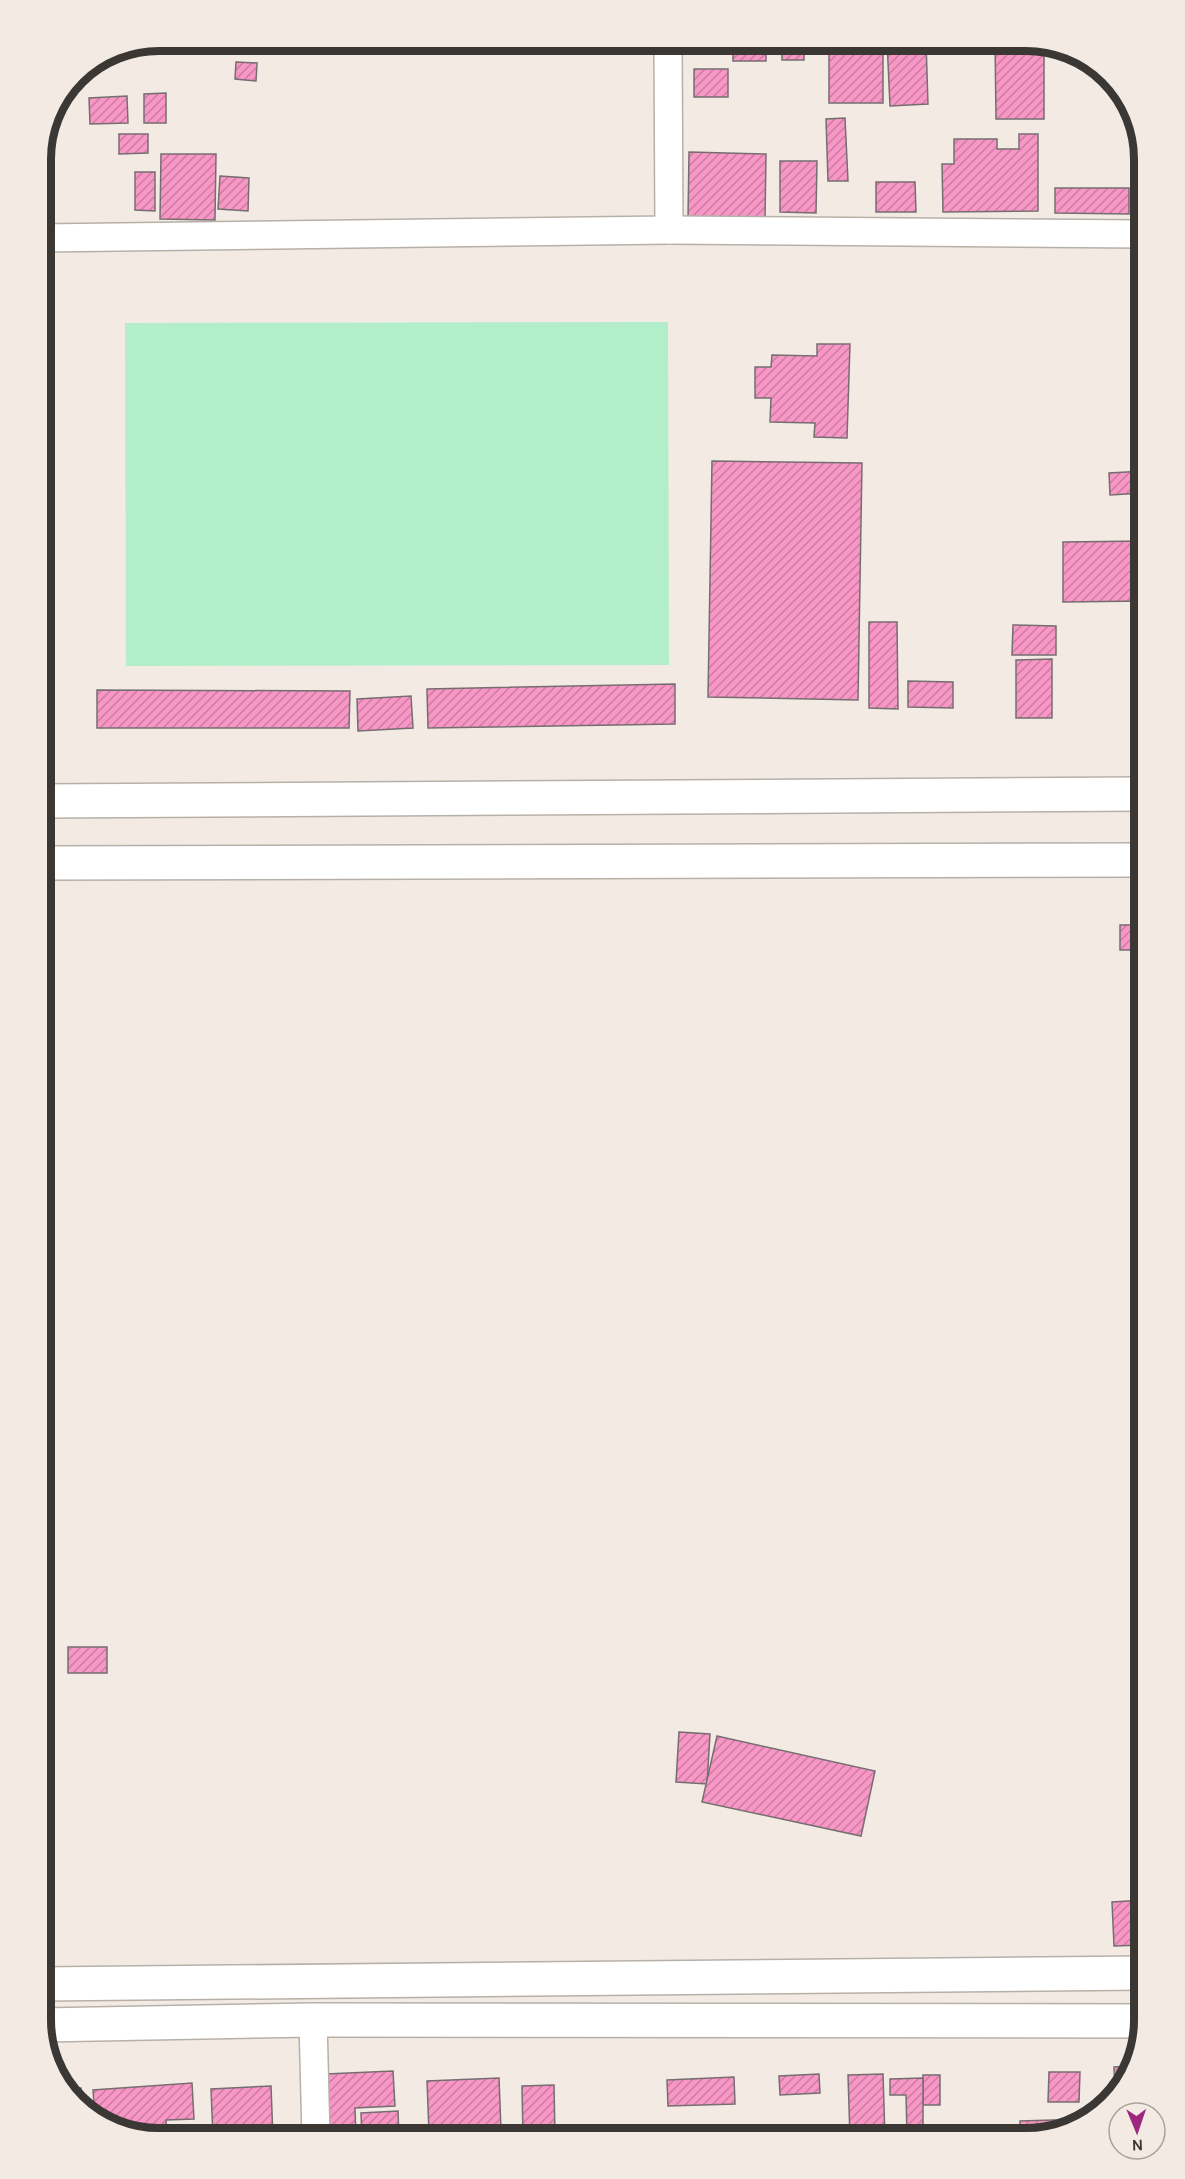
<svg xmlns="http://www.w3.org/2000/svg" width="1185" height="2179" font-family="Karla,sans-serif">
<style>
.pitch{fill:#b3eeca}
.building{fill:url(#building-hatch);stroke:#766d71;stroke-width:1.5}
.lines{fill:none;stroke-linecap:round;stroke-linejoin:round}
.minor-casing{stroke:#b7b0a9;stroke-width:30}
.tertiary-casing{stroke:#b7b0a9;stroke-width:36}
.secondary-casing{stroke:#b7b0a9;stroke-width:36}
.minor{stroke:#fff;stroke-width:27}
.tertiary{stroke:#fff;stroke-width:33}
.secondary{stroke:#fff;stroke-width:33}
.rim{fill:none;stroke:#3a3734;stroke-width:8}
</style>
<defs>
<pattern id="building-hatch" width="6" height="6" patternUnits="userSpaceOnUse" patternTransform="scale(1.5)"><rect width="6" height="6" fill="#f897c5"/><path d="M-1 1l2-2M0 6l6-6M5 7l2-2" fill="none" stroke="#ca7ca1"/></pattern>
</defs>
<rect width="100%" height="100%" fill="#f3ebe3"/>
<polygon class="pitch" points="668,322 669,665 126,666 125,323"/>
<g class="building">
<polygon points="714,41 726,41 726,53 715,53"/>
<rect x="733" y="41" width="33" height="20"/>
<rect x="782" y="41" width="22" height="19"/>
<rect x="829" y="41" width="54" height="62"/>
<polygon points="887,41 926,41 928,104 890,106"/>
<polygon points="995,41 1034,41 1044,45 1044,119 996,119"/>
<polygon points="236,62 257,63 256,81 235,79"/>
<rect x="694" y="69" width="34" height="28"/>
<polygon points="166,93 166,123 144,123 144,94"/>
<polygon points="127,96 128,123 90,124 89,98"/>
<polygon points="845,118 848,181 828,181 826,119"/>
<polygon points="119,134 148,134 148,153 119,154"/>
<polygon points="1019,134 1038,134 1038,211 943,212 942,164 954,164 954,139 997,139 997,149 1019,149"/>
<polygon points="689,152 766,154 765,220 688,219"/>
<polygon points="161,154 216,154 215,220 160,219"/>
<polygon points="780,161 817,161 816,213 780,212"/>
<polygon points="135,172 155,172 155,211 135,210"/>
<polygon points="220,176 249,178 248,211 218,209"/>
<polygon points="876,182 915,182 916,212 876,212"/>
<polygon points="1055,188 1129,188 1129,214 1055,213"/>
<polygon points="817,344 850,344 847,438 814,437 815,423 770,422 771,398 755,398 755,367 771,367 772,355 817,356"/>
<polygon points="712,461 862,463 858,700 708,697"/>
<polygon points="1144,471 1144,493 1110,495 1109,473"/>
<polygon points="1144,541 1144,601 1063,602 1063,542"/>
<polygon points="869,622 897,622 898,709 869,708"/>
<polygon points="1013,625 1056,626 1056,655 1012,655"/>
<polygon points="1052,659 1052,718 1016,718 1016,660"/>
<polygon points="908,681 953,682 953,708 908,707"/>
<polygon points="675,684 675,724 428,728 427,689"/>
<polygon points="97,690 350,691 349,728 97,728"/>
<polygon points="411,696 413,728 358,731 357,699"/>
<rect x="1120" y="925" width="24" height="25"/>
<rect x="68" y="1647" width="39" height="26"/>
<polygon points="679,1732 710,1734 707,1784 676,1782"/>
<polygon points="717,1736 875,1771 861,1836 702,1802"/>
<polygon points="1144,1900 1144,1945 1114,1946 1112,1902"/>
<polygon points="1130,2066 1124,2086 1115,2094 1114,2067"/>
<polygon points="393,2071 395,2106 355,2108 356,2138 329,2138 326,2074"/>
<polygon points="1049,2072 1080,2072 1079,2102 1048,2102"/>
<polygon points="819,2074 820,2093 780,2095 779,2076"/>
<polygon points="883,2074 885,2138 850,2138 848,2075"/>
<rect x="923" y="2075" width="17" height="30"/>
<polygon points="734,2077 735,2104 668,2106 667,2080"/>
<polygon points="499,2078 501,2130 429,2132 427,2081"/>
<polygon points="923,2078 923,2135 907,2135 906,2095 890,2095 890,2079"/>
<polygon points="192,2083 194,2119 166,2120 167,2138 152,2138 95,2119 93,2090"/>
<polygon points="554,2085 555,2138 523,2138 522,2086"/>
<polygon points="271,2086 273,2138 213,2138 211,2089"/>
<polygon points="68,2088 81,2088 82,2105"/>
<polygon points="398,2111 399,2138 362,2138 361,2113"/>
<polygon points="1084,2119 1071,2129 1020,2138 1020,2121"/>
</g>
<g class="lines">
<defs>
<g id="minor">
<polyline points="668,41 669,230"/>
<polyline points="41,238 669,230 1144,234"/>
<polyline points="313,2020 316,2138"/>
</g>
<g id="tertiary">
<polyline points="41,801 1144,794"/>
<polyline points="41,863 1144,860"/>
</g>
<g id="secondary">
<polyline points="41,1984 1144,1973"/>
<polyline points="42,2025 313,2020 1144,2021"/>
</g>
</defs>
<use href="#minor" class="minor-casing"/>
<use href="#tertiary" class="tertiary-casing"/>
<use href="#secondary" class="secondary-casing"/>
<use href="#minor" class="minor"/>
<use href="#tertiary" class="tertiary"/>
<use href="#secondary" class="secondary"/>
</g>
<path d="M0 0H1185V2179H0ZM159 51H1026A108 108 0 0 1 1134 159V2020A108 108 0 0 1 1026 2128H159A108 108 0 0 1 51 2020V159A108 108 0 0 1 159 51Z" fill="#f3ebe3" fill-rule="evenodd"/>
<path class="rim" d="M159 51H1026A108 108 0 0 1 1134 159V2020A108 108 0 0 1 1026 2128H159A108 108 0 0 1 51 2020V159A108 108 0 0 1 159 51Z"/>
<g transform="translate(1137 2131) rotate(178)"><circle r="28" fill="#f3ebe3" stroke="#a9a39d" stroke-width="1.5"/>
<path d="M0-4.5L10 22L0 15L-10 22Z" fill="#9e2780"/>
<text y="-9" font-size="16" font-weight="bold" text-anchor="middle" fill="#3a3734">N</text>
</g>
</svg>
